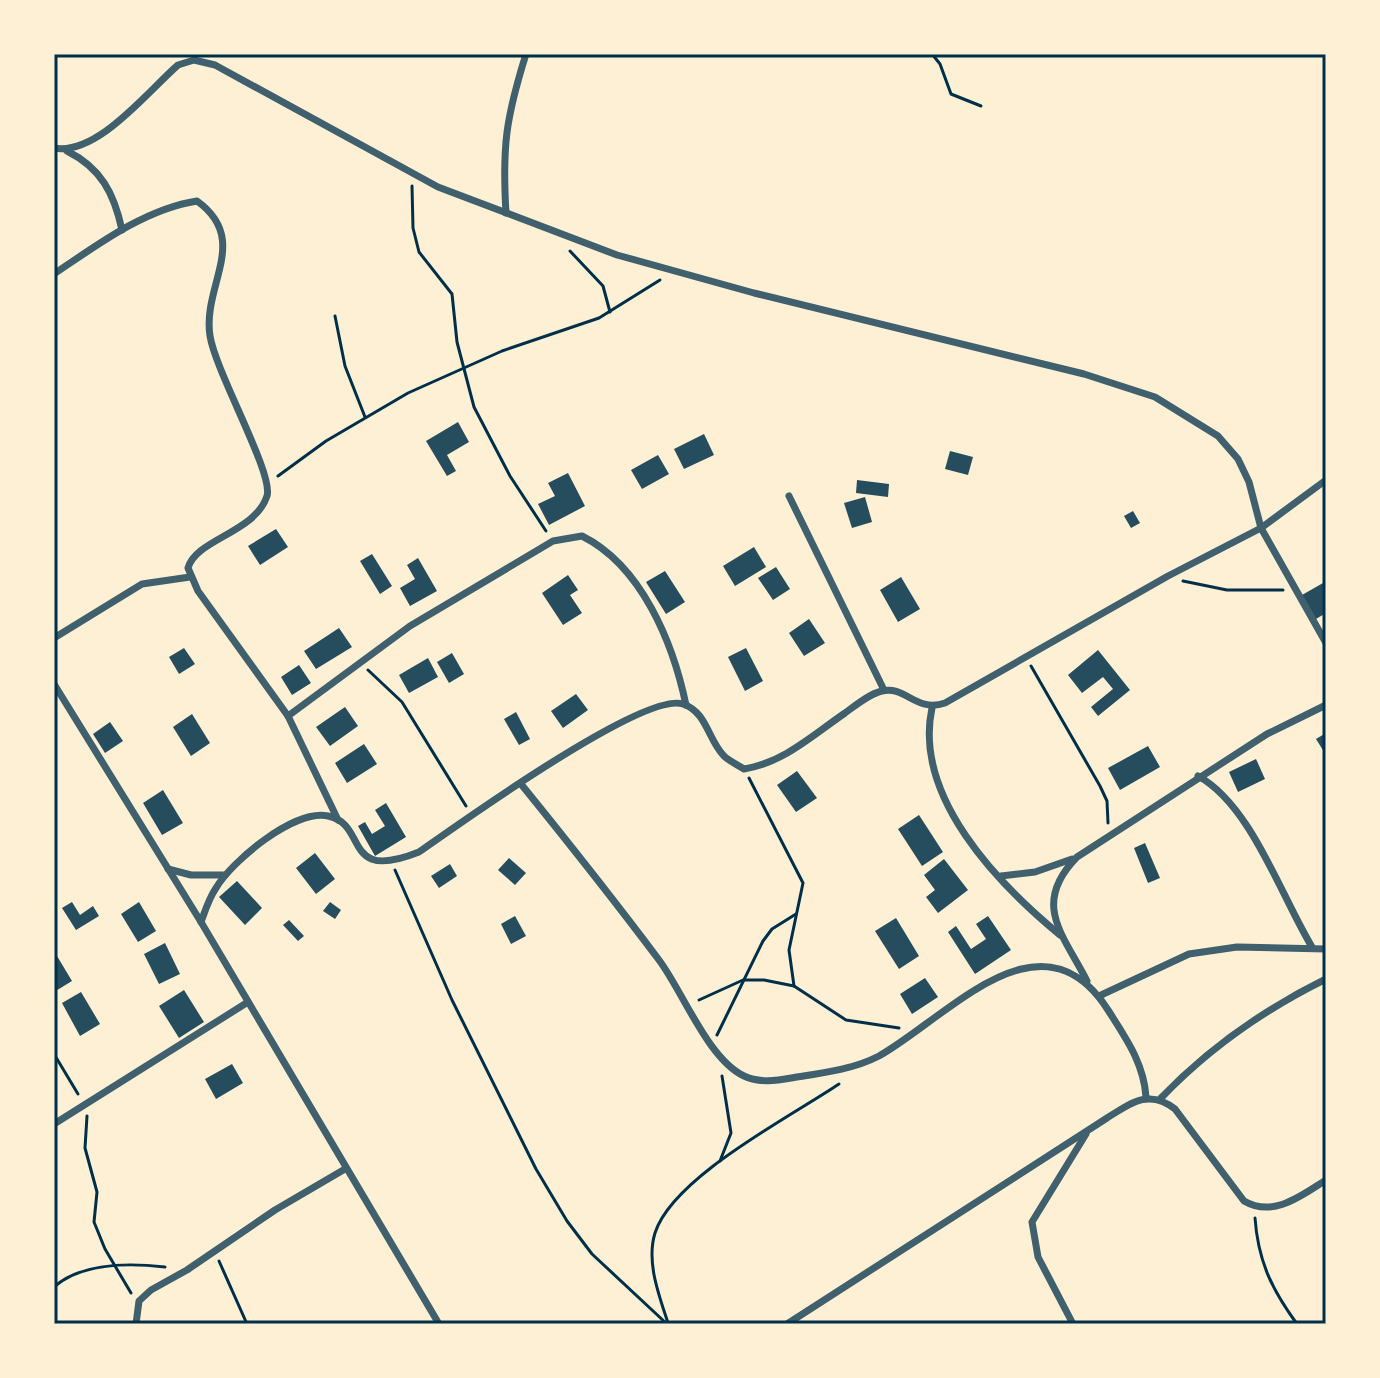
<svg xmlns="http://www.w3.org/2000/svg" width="1380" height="1378" font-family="'Noto Sans',sans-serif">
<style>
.building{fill:#264d5e}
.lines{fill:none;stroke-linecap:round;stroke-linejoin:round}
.path{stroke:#003049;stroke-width:3}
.minor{stroke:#3f606c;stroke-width:7}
.neatline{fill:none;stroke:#003049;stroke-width:3}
</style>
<rect width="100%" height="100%" fill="#fdf0d5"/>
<g class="building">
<polygon points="458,422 469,442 447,455 456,471 447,476 426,441"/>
<polygon points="704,434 714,455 684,469 674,449"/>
<polygon points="950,451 973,457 968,475 945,469"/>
<polygon points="658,455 669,474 642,489 631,470"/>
<polygon points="568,473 585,506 549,525 538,504 555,496 548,483"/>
<polygon points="857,480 889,484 888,497 856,493"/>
<polygon points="865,497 872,522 852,528 844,503"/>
<polygon points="1133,511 1140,523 1131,528 1124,516"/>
<polygon points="276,529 288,547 260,565 248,546"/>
<polygon points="754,547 766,567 735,586 723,566"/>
<polygon points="372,554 392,586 380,594 360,561"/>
<polygon points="418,558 437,591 410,606 400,588 415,579 407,565"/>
<polygon points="776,567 790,589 773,600 758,578"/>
<polygon points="665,571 685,602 666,614 646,582"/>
<polygon points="568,575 578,590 570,595 582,613 563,625 542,593"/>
<polygon points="901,577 920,609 898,622 880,590"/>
<polygon points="1323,583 1326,613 1316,619 1302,595"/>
<polygon points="809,619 825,643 804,656 789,633"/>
<polygon points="339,628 352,647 316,669 304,651"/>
<polygon points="184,648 195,664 179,674 169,657"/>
<polygon points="746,648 763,681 745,691 728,657"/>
<polygon points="1098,650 1130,690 1098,716 1091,707 1113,689 1103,677 1082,693 1068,675"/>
<polygon points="452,653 464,674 449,683 437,662"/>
<polygon points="428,658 438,677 409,693 399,675"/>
<polygon points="299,665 311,683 292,695 281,677"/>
<polygon points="576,694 588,710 563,728 551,711"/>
<polygon points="345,707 358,726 330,746 316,727"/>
<polygon points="516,712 530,739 519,745 504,719"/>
<polygon points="192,714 210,743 191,756 173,727"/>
<polygon points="110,722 123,741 105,753 93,734"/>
<polygon points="1326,733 1326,755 1316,739"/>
<polygon points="364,744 377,764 347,783 335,763"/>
<polygon points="1148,746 1160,767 1120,790 1108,768"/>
<polygon points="1256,759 1265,779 1238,792 1229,772"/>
<polygon points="797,771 817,798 796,812 777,785"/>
<polygon points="163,790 183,823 162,835 143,803"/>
<polygon points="386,803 406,837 375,856 358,826 365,822 372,834 385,826 375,810"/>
<polygon points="919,815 943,852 922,866 898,829"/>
<polygon points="1145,843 1160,878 1148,883 1134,848"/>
<polygon points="315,853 335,879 316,894 296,868"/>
<polygon points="509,858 526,873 515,885 498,870"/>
<polygon points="944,859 968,890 938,913 926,897 935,890 924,875"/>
<polygon points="450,864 457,876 439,888 431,876"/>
<polygon points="237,881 262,908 245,925 219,897"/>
<polygon points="72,902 80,915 93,906 99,916 76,930 62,908"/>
<polygon points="139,902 156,931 138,942 121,914"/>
<polygon points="330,902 341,910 335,919 323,911"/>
<polygon points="515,916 526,936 511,944 501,924"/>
<polygon points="988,916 1011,950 975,974 948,932 956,926 971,949 986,939 976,924"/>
<polygon points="896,918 919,956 899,969 875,931"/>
<polygon points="289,920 304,936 298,941 283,925"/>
<polygon points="165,943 180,974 159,984 144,954"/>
<polygon points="57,956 72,981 54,992 54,958"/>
<polygon points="925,978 938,997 912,1014 900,994"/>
<polygon points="184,990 204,1022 179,1038 159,1006"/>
<polygon points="81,992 100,1024 80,1036 62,1003"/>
<polygon points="232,1064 243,1083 216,1099 205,1079"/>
</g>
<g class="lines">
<g class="path">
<polyline points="932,54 940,64 951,94 981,106"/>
<polyline points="412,186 413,228 419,252 452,294 457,342 474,407 510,476 546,531"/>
<polyline points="570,251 603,286 610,312"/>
<polyline points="335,316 345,366 365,417"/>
<polyline points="278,476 326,441 408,393 502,351 599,318 660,280"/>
<polyline points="1183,581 1227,590 1283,590"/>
<polyline points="1031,666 1100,786 1107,801 1108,823"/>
<polyline points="368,670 402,702 466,806"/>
<polyline points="749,778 803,883 789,950 794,986"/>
<polyline points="395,870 452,1000 536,1169 567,1221 592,1254 667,1324"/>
<polyline points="699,1000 743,980 764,980 794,986 846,1020 899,1028"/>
<polyline points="717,1035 763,941 772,929 796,914"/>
<polyline points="54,1054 78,1094"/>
<polyline points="87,1116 85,1148 97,1192 94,1222 105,1249 131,1293"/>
<polyline points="720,1161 731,1133 722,1076"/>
<path d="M1255 1218C1258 1261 1272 1290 1297 1324"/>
<polyline points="219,1261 247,1324"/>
<path d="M54 1287C82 1262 130 1263 165 1267"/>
<path d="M668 1323C659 1295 646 1262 655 1233 673 1177 790 1117 839 1084"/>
</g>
<g class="minor">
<path d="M54 148C97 156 147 92 178 65L194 60 215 65 438 187 617 255 754 293 1084 374 1155 397 1218 436 1238 459 1249 482 1261 528 1326 643"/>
<path d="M67 151C101 168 114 193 122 230"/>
<path d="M506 213C502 146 506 118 526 54"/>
<path d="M54 274C97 245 145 209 197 201 251 240 202 285 210 336 216 373 274 474 267 496 255 533 196 539 188 568L198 591 288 716 338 820"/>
<polyline points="789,496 884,690"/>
<polyline points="54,638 142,584 190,577"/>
<polyline points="54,684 201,922 439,1324"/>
<path d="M932 708C913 796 997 883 1060 935"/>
<path d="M288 716 410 626 553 541 582 536C642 566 673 643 686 705"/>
<path d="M1198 776C1251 805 1281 896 1312 947"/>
<path d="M521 784C568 842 614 900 659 960 683 992 708 1059 744 1076 761 1084 779 1080 797 1077 824 1073 854 1069 879 1056 947 1018 1041 905 1108 1010 1125 1037 1144 1063 1146 1097"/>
<polyline points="168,869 191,875 225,875"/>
<polyline points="1001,876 1035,872 1072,859"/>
<path d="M201 922C205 911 209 898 216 888 232 861 294 809 328 816 369 824 341 883 419 852 459 824 644 691 683 704 707 712 708 740 724 756 729 761 738 765 744 769 783 763 813 735 845 713 856 705 869 694 882 691 905 685 916 713 945 703L1168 576 1261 528 1326 480"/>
<path d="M1087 981C1063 934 1031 904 1077 857L1267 734 1326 705"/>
<polyline points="1099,996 1189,954 1237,947 1326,949"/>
<path d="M1161 1098C1208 1049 1265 1009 1326 979"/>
<polyline points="54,1124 248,1002"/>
<polyline points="136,1324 139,1301 151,1290 187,1270 275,1210 345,1169"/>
<path d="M787 1324 1107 1118C1132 1102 1150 1089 1175 1109L1244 1201C1273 1218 1301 1196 1326 1180"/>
<polyline points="1073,1324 1038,1257 1032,1222 1086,1134"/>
</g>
</g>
<rect width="1380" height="1378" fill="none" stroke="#fdf0d5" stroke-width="112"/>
<rect x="56" y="56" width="1268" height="1266" class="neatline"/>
</svg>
